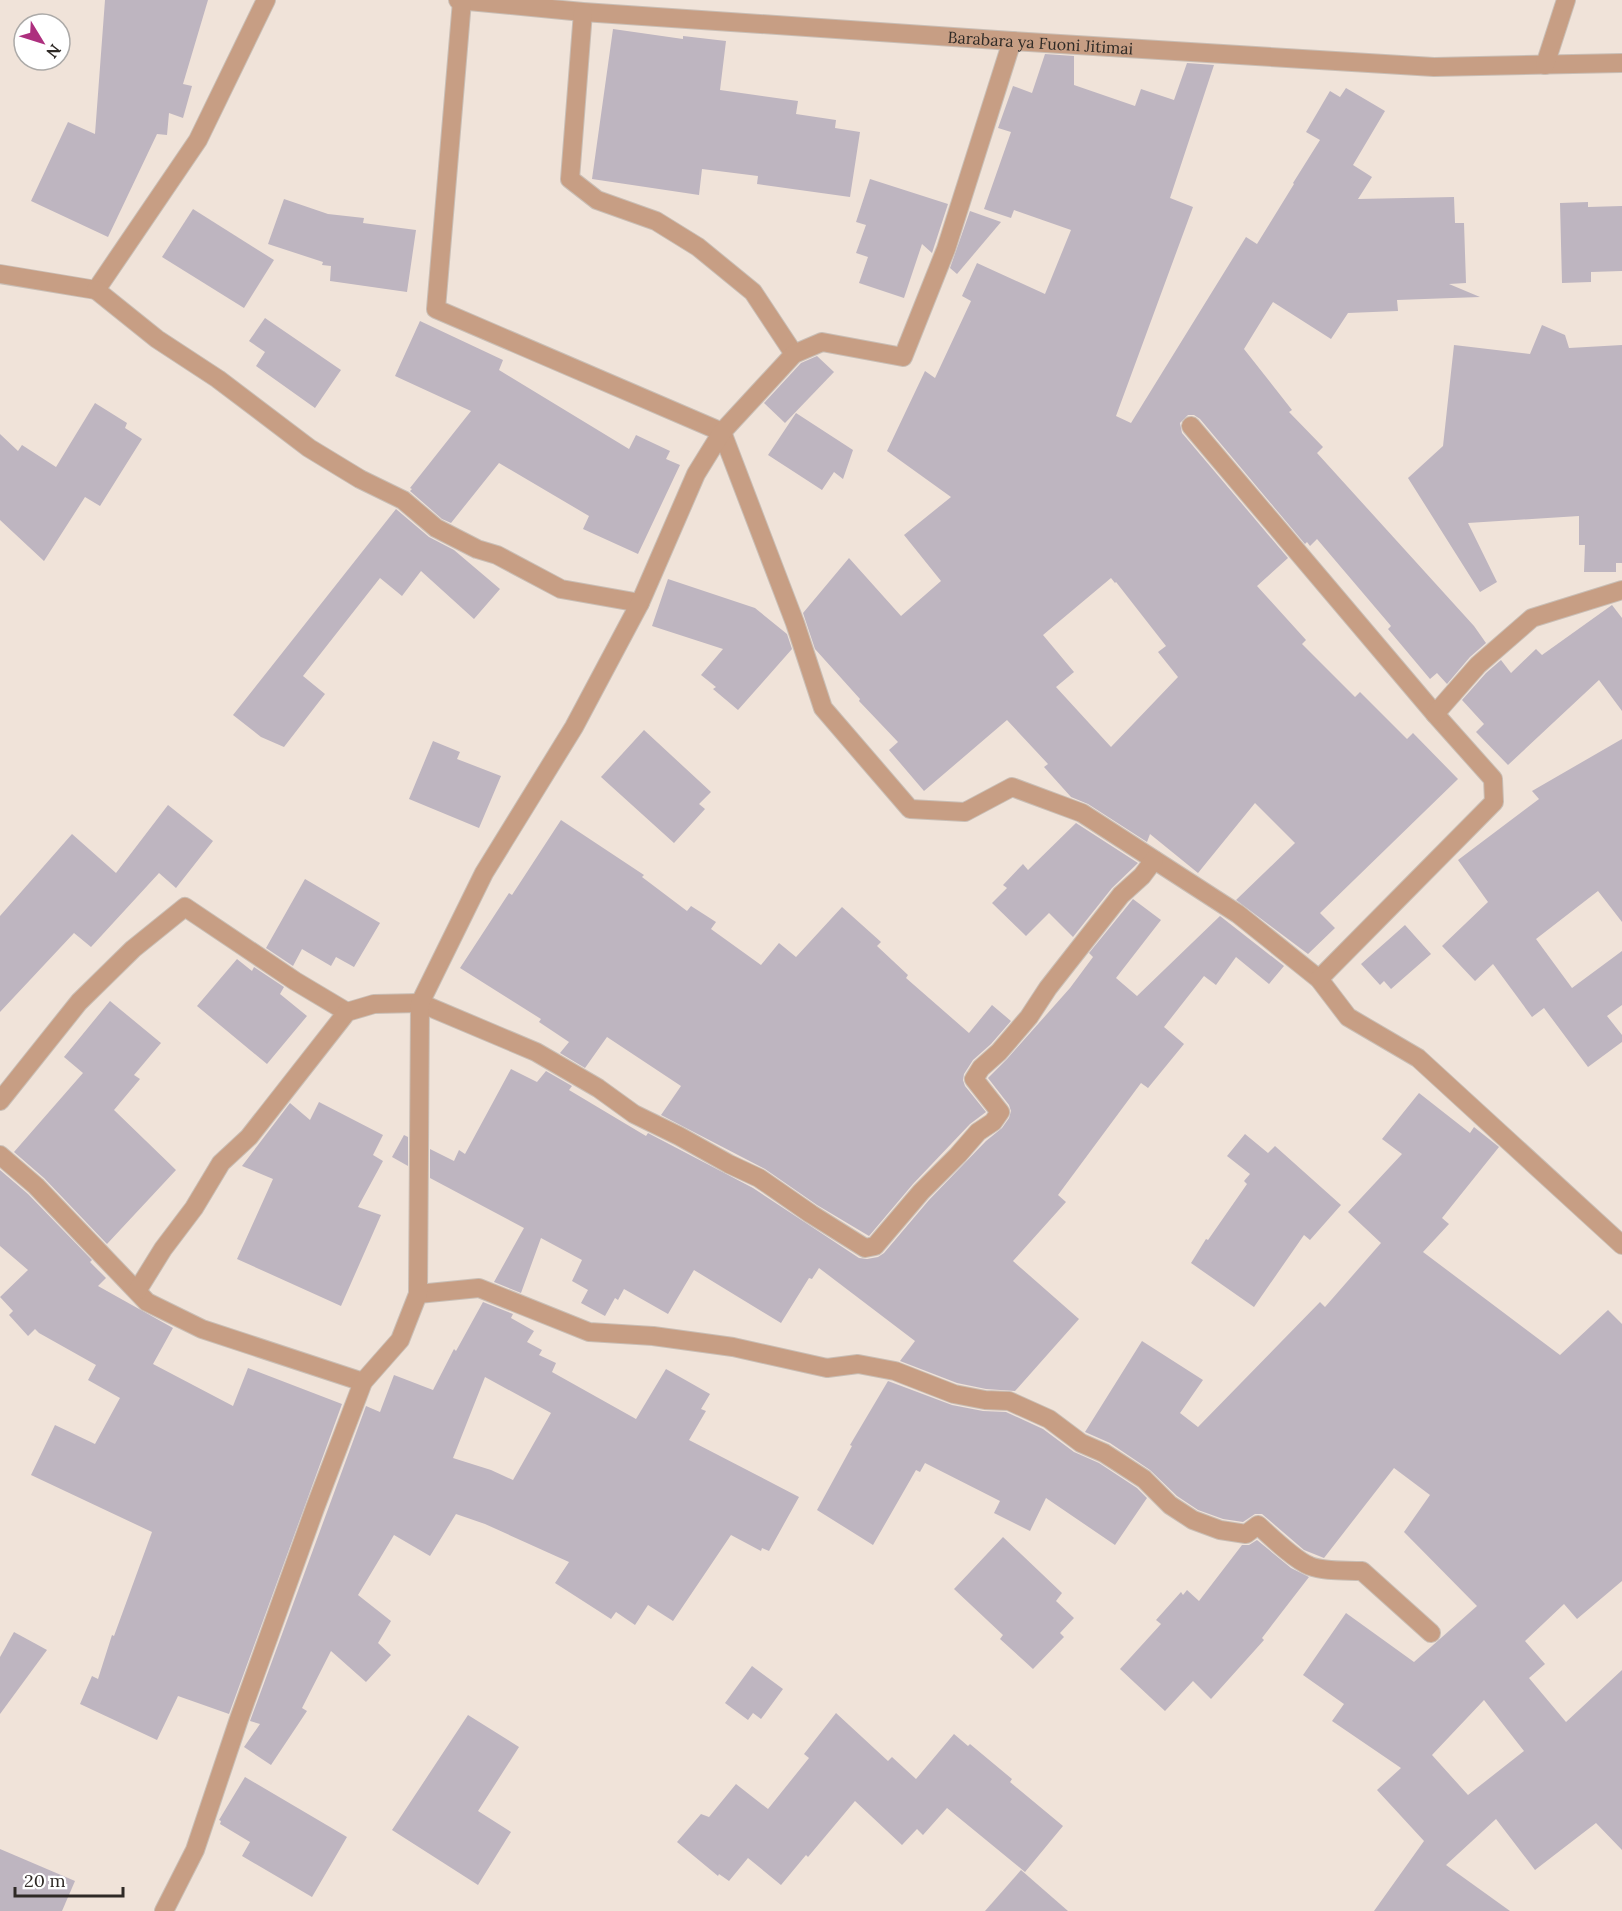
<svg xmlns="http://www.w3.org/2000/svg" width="1622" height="1911" font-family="Lora,serif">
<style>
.building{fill:#beb5c0;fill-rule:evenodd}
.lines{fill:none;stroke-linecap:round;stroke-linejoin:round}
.minor-casing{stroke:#c9beb5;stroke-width:20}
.minor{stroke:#c79e84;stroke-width:18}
.labels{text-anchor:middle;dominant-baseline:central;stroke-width:4.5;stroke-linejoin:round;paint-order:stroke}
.street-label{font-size:16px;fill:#2f2a26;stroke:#fff}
</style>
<rect width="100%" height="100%" fill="#f0e3d9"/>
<g class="building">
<polygon points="105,0 208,0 183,84 192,86 183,118 169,113 167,135 157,134 108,237 31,201 68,122 95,134"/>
<polygon points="613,29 683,39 683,36 726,41 720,90 798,101 796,114 836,120 835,128 860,132 850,197 757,184 758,176 702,169 699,195 592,179"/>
<path d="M1045 54 1074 56V85L1135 106 1141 89 1174 100 1187 63 1214 65 1170 198 1193 207 1116 416 1131 423 1246 237 1257 244 1294 184 1293 183 1320 140 1306 132 1330 91 1340 97 1346 88 1385 111 1353 165 1372 177 1358 199 1454 197 1455 223H1464L1466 283 1449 284 1480 297 1397 300 1398 311 1348 313 1331 339 1273 302 1244 349 1292 410 1289 412 1323 447 1317 453 1474 626 1486 643 1470 657 1447 684 1437 673 1430 679 1388 629 1391 626 1317 539 1310 546 1307 542 1305 544 1200 419 1194 415H1188L1180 423 1182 433 1288 558 1257 586 1306 640 1302 644 1355 697 1360 692 1407 739 1413 733 1458 779 1320 913 1335 928 1308 954 1236 900 1295 843 1255 803 1198 873 1150 834 1147 842 1088 804 1071 797 1044 767 1048 764 1007 720 924 791 889 750 898 742 859 701 860 699 815 649 803 613 849 558 901 616 941 581 904 535 951 497 887 451 925 371 935 378 971 301 962 296 977 263 1045 294 1071 230 1014 210 1011 218 984 209 1011 132 998 128 1013 86 1032 93ZM1111 578 1115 583 1116 582 1166 646 1158 652 1178 677 1111 747 1056 687 1074 672 1043 635Z"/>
<polygon points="870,179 948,204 932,253 922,244 904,298 859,283 868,257 856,253 866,225 856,222"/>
<polygon points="284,199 328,214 364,218 363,223 416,230 407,292 330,281 331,266 322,265 323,262 268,244"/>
<polygon points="1588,202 1588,207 1622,206 1622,271 1591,272 1591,282 1562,283 1560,203"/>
<polygon points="193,209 274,260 244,308 162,257"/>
<polygon points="970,211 1001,222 957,274 950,268"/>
<polygon points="265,318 341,370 315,408 256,366 265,352 249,341"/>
<polygon points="420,321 503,360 499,370 629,449 636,435 670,451 666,459 680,465 638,554 583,529 589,516 499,463 451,523 442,519 410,491 412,489 410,488 471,411 395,376"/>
<polygon points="1542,325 1565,335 1569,348 1622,345 1622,563 1616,563 1616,572 1584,572 1585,545 1579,545 1579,516 1468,523 1497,582 1480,592 1408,478 1443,446 1454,345 1530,354"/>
<polygon points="817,356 834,372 785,423 764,403 801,363"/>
<polygon points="95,403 127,423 125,428 142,439 100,506 85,497 44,561 0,520 0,434 18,451 22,445 56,467"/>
<polygon points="796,413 853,450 843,479 834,472 822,490 768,455"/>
<polygon points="396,509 429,537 454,550 500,589 474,619 421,571 402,596 380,578 303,676 325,694 284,747 261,737 233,715"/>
<polygon points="668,579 755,608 787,634 792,649 738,710 713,689 716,687 701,675 723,649 652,626"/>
<polygon points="1612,605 1622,618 1622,711 1599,680 1508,765 1476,732 1484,724 1462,700 1486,673 1501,660 1511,673 1536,649 1542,655"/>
<polygon points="644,730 711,792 699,804 705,809 674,843 601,777"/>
<polygon points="1622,739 1622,922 1598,891 1536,939 1572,988 1622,951 1622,1005 1607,1016 1622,1035 1622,1042 1588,1067 1544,1008 1532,1017 1493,964 1475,981 1442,946 1488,902 1458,860 1539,799 1532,791"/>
<polygon points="433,741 460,752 457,759 501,776 479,828 409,799"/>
<polygon points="168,805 213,841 176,888 159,873 91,947 74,933 0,1012 0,916 72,834 116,873"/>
<polygon points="561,820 644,875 642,877 687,911 691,906 716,922 711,929 761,965 779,943 796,957 842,907 881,942 877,946 908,975 906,978 969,1033 992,1005 1011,1021 991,1044 973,1060 964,1074 963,1080 965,1086 986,1112 970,1124 913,1184 869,1236 817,1205 765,1169 661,1115 681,1086 607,1037 585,1068 560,1053 569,1042 539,1022 541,1019 460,968 509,893 512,895"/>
<polygon points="1076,823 1138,863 1112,888 1073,937 1049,913 1026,936 992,903 1007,888 1003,885 1023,864 1028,870"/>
<polygon points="305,879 380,923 354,967 336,957 331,966 302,949 293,966 266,948"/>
<polygon points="1133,899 1161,920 1116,978 1137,996 1220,916 1284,966 1269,984 1236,957 1216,985 1204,976 1164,1027 1184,1044 1148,1088 1141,1083 1058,1195 1066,1202 1013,1261 1079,1319 1015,1391 986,1389 957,1383 900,1361 915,1341 819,1268 812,1279 809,1278 781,1323 694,1270 668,1314 624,1289 618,1300 615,1298 605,1316 581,1303 588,1290 572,1281 582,1260 541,1238 521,1293 494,1282 524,1228 430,1178 430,1149 454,1161 459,1150 465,1154 511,1069 537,1082 546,1071 572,1086 569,1090 646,1136 648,1133 753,1188 859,1258 867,1259 878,1257 884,1253 929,1200 986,1141 1002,1128 1009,1118 1011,1111 1009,1105 988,1078 1007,1059 1070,988 1093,957 1089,953"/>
<polygon points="1405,925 1431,954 1391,989 1384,981 1380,985 1361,964"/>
<polygon points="237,959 252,971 254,967 284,987 280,994 307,1016 267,1064 197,1006"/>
<polygon points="110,1001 161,1043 134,1075 140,1079 114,1110 176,1170 107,1244 44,1178 14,1152 83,1073 64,1057"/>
<path d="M1419 1093 1470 1133 1474 1127 1499 1147 1442 1218 1449 1224 1423 1252 1560 1355 1608 1310 1622 1324V1581L1577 1619 1564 1604 1525 1641 1545 1664 1529 1678 1566 1722 1622 1670V1850L1596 1823 1535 1870 1496 1819 1446 1865 1510 1911H1374L1424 1841 1377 1790 1401 1768 1332 1721 1344 1704 1303 1675 1346 1613 1414 1662 1477 1606 1404 1532 1430 1495 1394 1468 1324 1558 1304 1550 1262 1514H1255L1243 1522 1223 1519 1198 1510 1177 1496 1150 1470 1110 1443 1085 1432 1142 1341 1203 1380 1180 1413 1198 1427 1320 1302 1325 1307 1381 1243 1348 1212 1402 1154 1382 1139ZM1484 1700 1524 1751 1468 1795 1432 1755Z"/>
<polygon points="319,1102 383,1135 373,1155 383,1161 358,1207 381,1215 341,1306 237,1259 273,1179 242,1166 290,1103 310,1120"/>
<polygon points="1245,1134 1268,1153 1275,1146 1341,1205 1310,1240 1304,1235 1254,1307 1191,1263 1206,1239 1208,1240 1247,1184 1244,1181 1250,1174 1227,1156"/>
<polygon points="404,1135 408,1137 408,1166 392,1157"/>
<polygon points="0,1170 28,1194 92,1260 90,1262 106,1278 98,1286 173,1328 153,1364 233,1406 248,1368 342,1404 229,1714 178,1696 157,1740 80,1704 92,1676 98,1679 112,1635 114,1636 152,1532 31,1475 55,1425 95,1444 120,1398 88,1380 96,1365 39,1333 35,1329 28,1336 9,1315 13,1311 0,1297 28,1270 0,1246"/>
<path d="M483 1302 513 1314 511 1318 534 1331 527 1342 542 1350 539 1355 556 1363 552 1372 636 1419 666 1369 710 1394 701 1409 706 1411 689 1440 799 1497 769 1551 762 1548 761 1551 731 1535 673 1621 648 1605 635 1625 616 1612 611 1619 555 1583 569 1562 485 1524 456 1514 430 1556 394 1535 358 1595 391 1621 378 1643 391 1655 366 1682 331 1651 302 1708 307 1711 271 1765 244 1747 260 1724 250 1721 366 1406 380 1412 394 1375 433 1390 454 1349 456 1351ZM485 1377 551 1413 513 1480 491 1470 453 1458Z"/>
<polygon points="888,1381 952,1405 983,1411 1006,1412 1043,1429 1074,1452 1099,1463 1137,1488 1147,1498 1115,1545 1046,1498 1030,1531 994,1513 1000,1501 925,1463 920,1472 916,1470 873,1545 817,1510 852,1446 850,1445"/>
<polygon points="1003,1537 1062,1593 1056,1601 1074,1618 1060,1633 1064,1637 1033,1669 1000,1639 1003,1635 954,1589"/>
<polygon points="1257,1540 1291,1568 1309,1577 1262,1638 1264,1640 1211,1699 1193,1681 1165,1711 1120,1669 1161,1624 1156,1620 1181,1592 1183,1595 1187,1590 1199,1601 1242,1545 1249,1545"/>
<polygon points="14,1632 47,1650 0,1714 0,1657"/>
<polygon points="752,1666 783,1689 761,1719 753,1713 748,1720 725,1703"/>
<polygon points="836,1713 888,1761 892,1757 916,1779 954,1734 968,1746 970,1744 1012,1779 1010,1782 1063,1826 1025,1872 947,1808 923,1835 917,1829 902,1845 855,1801 808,1857 806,1855 781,1885 748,1858 729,1881 719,1874 718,1876 677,1842 701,1814 709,1817 736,1784 768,1809 809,1758 804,1754"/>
<polygon points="468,1715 519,1747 478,1811 511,1832 478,1885 392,1830"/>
<polygon points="245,1777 347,1837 312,1897 242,1856 250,1842 220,1824 221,1821 219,1820"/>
<polygon points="0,1849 75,1881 62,1911 0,1911"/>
<polygon points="1021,1870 1068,1911 985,1911"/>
</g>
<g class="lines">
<defs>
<g id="minor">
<path id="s1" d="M458 0 583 12 1012 41 1434 67 1622 63"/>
<polyline points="462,1 436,309 722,432 795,623 823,708 910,809 965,812 1012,787 1082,813 1238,914 1319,979 1348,1017 1418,1058 1622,1245"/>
<polyline points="583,12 570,179 597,200 656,221 698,247 753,292 794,354"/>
<polyline points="1545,65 1566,0"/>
<polyline points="0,274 96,290 198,140 266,0"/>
<polyline points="96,290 157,339 218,379 309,448 360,479 403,500 436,528 477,549 497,555 561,589 640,603"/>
<polyline points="1191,426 1435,714 1493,779 1494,802 1319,979"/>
<polyline points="1435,714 1478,665 1532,618 1622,590"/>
<polyline points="0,1101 79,1002 133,949 185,907 295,981 347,1012"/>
<polyline points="0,1155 36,1186 147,1302 202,1329 363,1382"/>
<polyline points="137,1291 163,1249 194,1208 221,1163 249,1137 347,1012 374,1004 420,1003 536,1052 598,1088 634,1114 679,1136 729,1164 759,1178 811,1214 865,1248 875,1246 921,1192 958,1155 978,1132 993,1122 1000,1112 974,1079 981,1068 999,1052 1029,1017 1048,988 1121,895 1142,876 1154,860"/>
<path d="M418 1294 479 1288 589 1332 653 1336 733 1347 827 1368 858 1364 895 1371 954 1394 985 1400 1009 1401 1049 1419 1081 1443 1104 1453 1144 1479 1170 1505 1193 1520 1220 1530 1246 1534 1258 1525C1270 1536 1296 1561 1310 1566 1325 1572 1346 1570 1362 1571L1431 1633"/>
<polyline points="164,1911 195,1850 239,1719 315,1508 363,1382 400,1340 418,1294 420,1003 484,873 574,727 640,603 696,474 722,432 794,354 822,342 903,357 946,249 1012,41"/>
</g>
</defs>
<use href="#minor" class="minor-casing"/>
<use href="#minor" class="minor"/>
</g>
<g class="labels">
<g class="street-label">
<text stroke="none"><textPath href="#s1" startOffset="584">Barabara ya Fuoni Jitimai</textPath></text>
</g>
</g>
<g transform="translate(42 42) rotate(128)"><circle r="28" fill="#ffffff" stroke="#acaaa8" stroke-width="1.5"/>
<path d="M0-4.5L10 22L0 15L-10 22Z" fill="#ad2f7e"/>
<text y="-9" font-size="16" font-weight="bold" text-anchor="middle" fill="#2f2a26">N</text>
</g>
<path d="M15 1887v9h108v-9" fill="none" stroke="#2f2a26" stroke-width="3"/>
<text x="24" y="1887" font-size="18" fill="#2f2a26" stroke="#ffffff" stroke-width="4.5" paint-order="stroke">20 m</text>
</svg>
